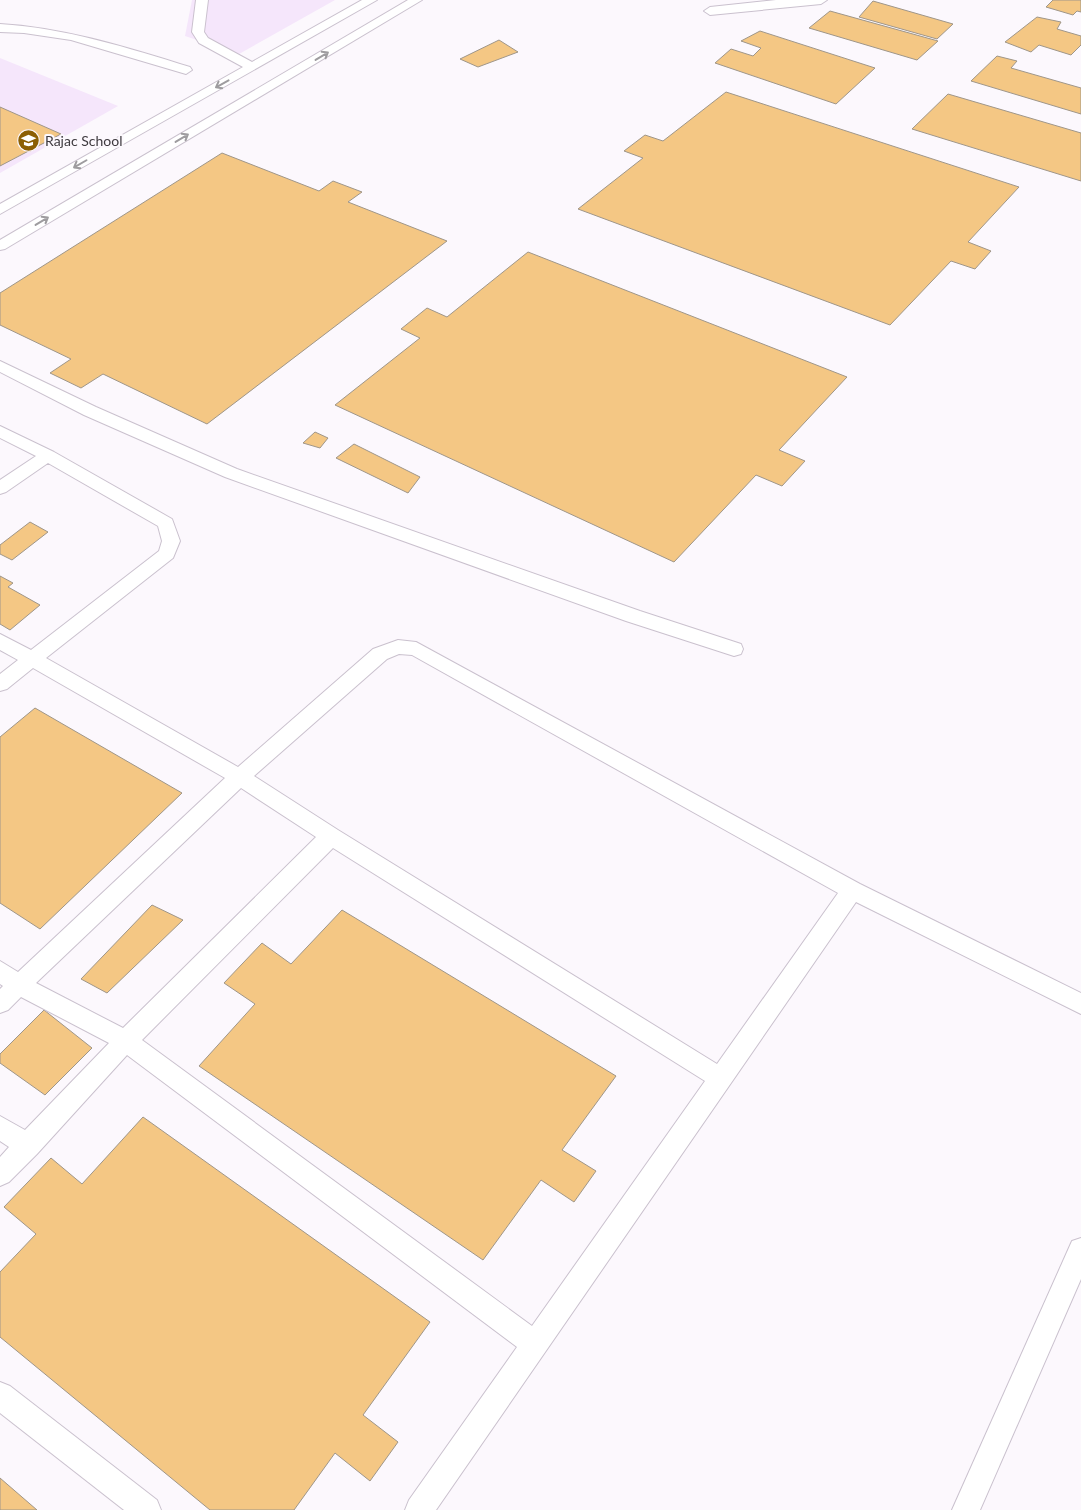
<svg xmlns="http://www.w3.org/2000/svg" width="1081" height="1510" font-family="Lato,sans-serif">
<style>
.built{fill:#f5e6fb}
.building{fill:#f4c784;stroke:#9f9689}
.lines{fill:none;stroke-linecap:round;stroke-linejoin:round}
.service-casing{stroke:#cac1ce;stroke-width:2}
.service{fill:#fff;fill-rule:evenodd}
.oneway{stroke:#9e9c9f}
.labels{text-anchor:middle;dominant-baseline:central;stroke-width:4;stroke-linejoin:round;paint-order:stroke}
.far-poi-label{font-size:14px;fill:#3e3a3f;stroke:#fcf8fd;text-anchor:start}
</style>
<rect width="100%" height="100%" fill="#fcf8fd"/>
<g class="built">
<polygon points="192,0 335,0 239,54 185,36"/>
<polygon points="0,58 118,106 0,173"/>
</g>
<g class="building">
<polygon points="1053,0 1081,0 1081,12 1077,11 1073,15 1046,7"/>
<polygon points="873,1 953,24 937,39 859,17"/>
<polygon points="830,11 938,41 917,60 809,28"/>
<polygon points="1037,17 1061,22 1057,29 1081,36 1081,45 1071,55 1039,45 1031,52 1005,42"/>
<polygon points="760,31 875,68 836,104 715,63 731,49 753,56 761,48 741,41"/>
<polygon points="499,40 518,52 478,67 460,59"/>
<polygon points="997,56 1017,61 1011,68 1081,88 1081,114 971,81"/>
<polygon points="726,92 1019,187 968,242 991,251 975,269 951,261 890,325 578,209 643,158 624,151 645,135 663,141"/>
<polygon points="948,94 1081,133 1081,181 912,129"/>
<polygon points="0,107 61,134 0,166"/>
<polygon points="222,153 319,191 333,181 362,192 348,202 447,241 207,424 103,374 81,388 50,373 71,359 0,325 0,293"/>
<polygon points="528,252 847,377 779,450 805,461 782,486 756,475 674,562 335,405 420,338 401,329 427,308 447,317"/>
<polygon points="315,432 328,438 320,448 303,443"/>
<polygon points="354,444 420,477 408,493 336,458"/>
<polygon points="30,522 48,532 12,560 0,554 0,545"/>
<polygon points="0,576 13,583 8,587 40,605 10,630 0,624"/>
<polygon points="35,708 182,793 40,929 0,903 0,737"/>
<polygon points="152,905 183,920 107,993 81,979"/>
<polygon points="342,910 616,1076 562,1150 596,1171 574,1202 541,1180 483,1260 199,1066 255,1004 224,983 262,943 291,964"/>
<polygon points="44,1010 92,1048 45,1095 0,1063 0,1054"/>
<polygon points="143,1117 430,1322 363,1415 398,1442 370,1481 335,1453 294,1510 210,1510 0,1337 0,1272 36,1234 4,1207 51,1158 82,1184"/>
<polygon points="0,1478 37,1510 0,1510"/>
</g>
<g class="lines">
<defs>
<g id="service">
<polygon points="196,0 208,0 204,32 208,38 252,62 362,0 377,0 0,214 0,204 243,67 199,43 192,32"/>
<polygon points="408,0 422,0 5,249 0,250 0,240"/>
<polygon points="776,0 827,0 821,4 710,15 704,11 710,7"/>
<path d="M0 24C66 28 128 48 190 67L192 70 186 74 71 40 24 33 0 32Z"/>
<polygon points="0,361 96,407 237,469 640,611 741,644 743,649 741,654 734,656 626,621 225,477 84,415 0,372"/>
<path d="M0 426 54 452 172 519 180 541 173 558 46 658 238 767 373 649 398 640 416 642 860 884 1081 993V1014L856 902 436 1510H405L409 1500 517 1347 127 1055 37 1154 9 1182 0 1186V1157L9 1147 0 1141V1116L25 1130 109 1043 21 997 8 1010 0 1013V989L3 986 0 984V961L18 972 225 778 33 668 7 689 0 691V674L18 660 0 650V634L31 650 159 551 162 541 158 526 48 463 6 492 0 494V480L36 456 0 438ZM399 654 412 655 838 893 717 1064 338 830 254 776 387 659ZM241 788 316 837 123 1028 36 983ZM333 848 705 1081 532 1326 142 1040Z"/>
<polygon points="1081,1238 1081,1279 980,1510 952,1510 1072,1241"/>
<polygon points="0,1382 10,1386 157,1500 161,1510 124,1510 0,1413"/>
</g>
</defs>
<use href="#service" class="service-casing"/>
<use href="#service" class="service"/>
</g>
<defs><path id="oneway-shaft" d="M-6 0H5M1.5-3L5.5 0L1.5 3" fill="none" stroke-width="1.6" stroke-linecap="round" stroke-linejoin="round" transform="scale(1.25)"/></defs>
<g class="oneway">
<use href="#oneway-shaft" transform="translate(322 56) rotate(-31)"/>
<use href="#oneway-shaft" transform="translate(222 84) rotate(151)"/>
<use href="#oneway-shaft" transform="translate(182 138) rotate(-31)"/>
<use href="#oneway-shaft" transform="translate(80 164) rotate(150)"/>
<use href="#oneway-shaft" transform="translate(42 221) rotate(-31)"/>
</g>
<defs>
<symbol id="school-disc" viewBox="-11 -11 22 22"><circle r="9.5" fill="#8c5f04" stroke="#fcf8fd"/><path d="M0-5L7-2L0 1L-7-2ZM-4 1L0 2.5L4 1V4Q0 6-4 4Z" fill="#fff"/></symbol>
</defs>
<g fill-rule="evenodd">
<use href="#school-disc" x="16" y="128" width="25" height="25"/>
</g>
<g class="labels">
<g class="far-poi-label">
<text x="45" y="140">Rajac School</text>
</g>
</g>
</svg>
